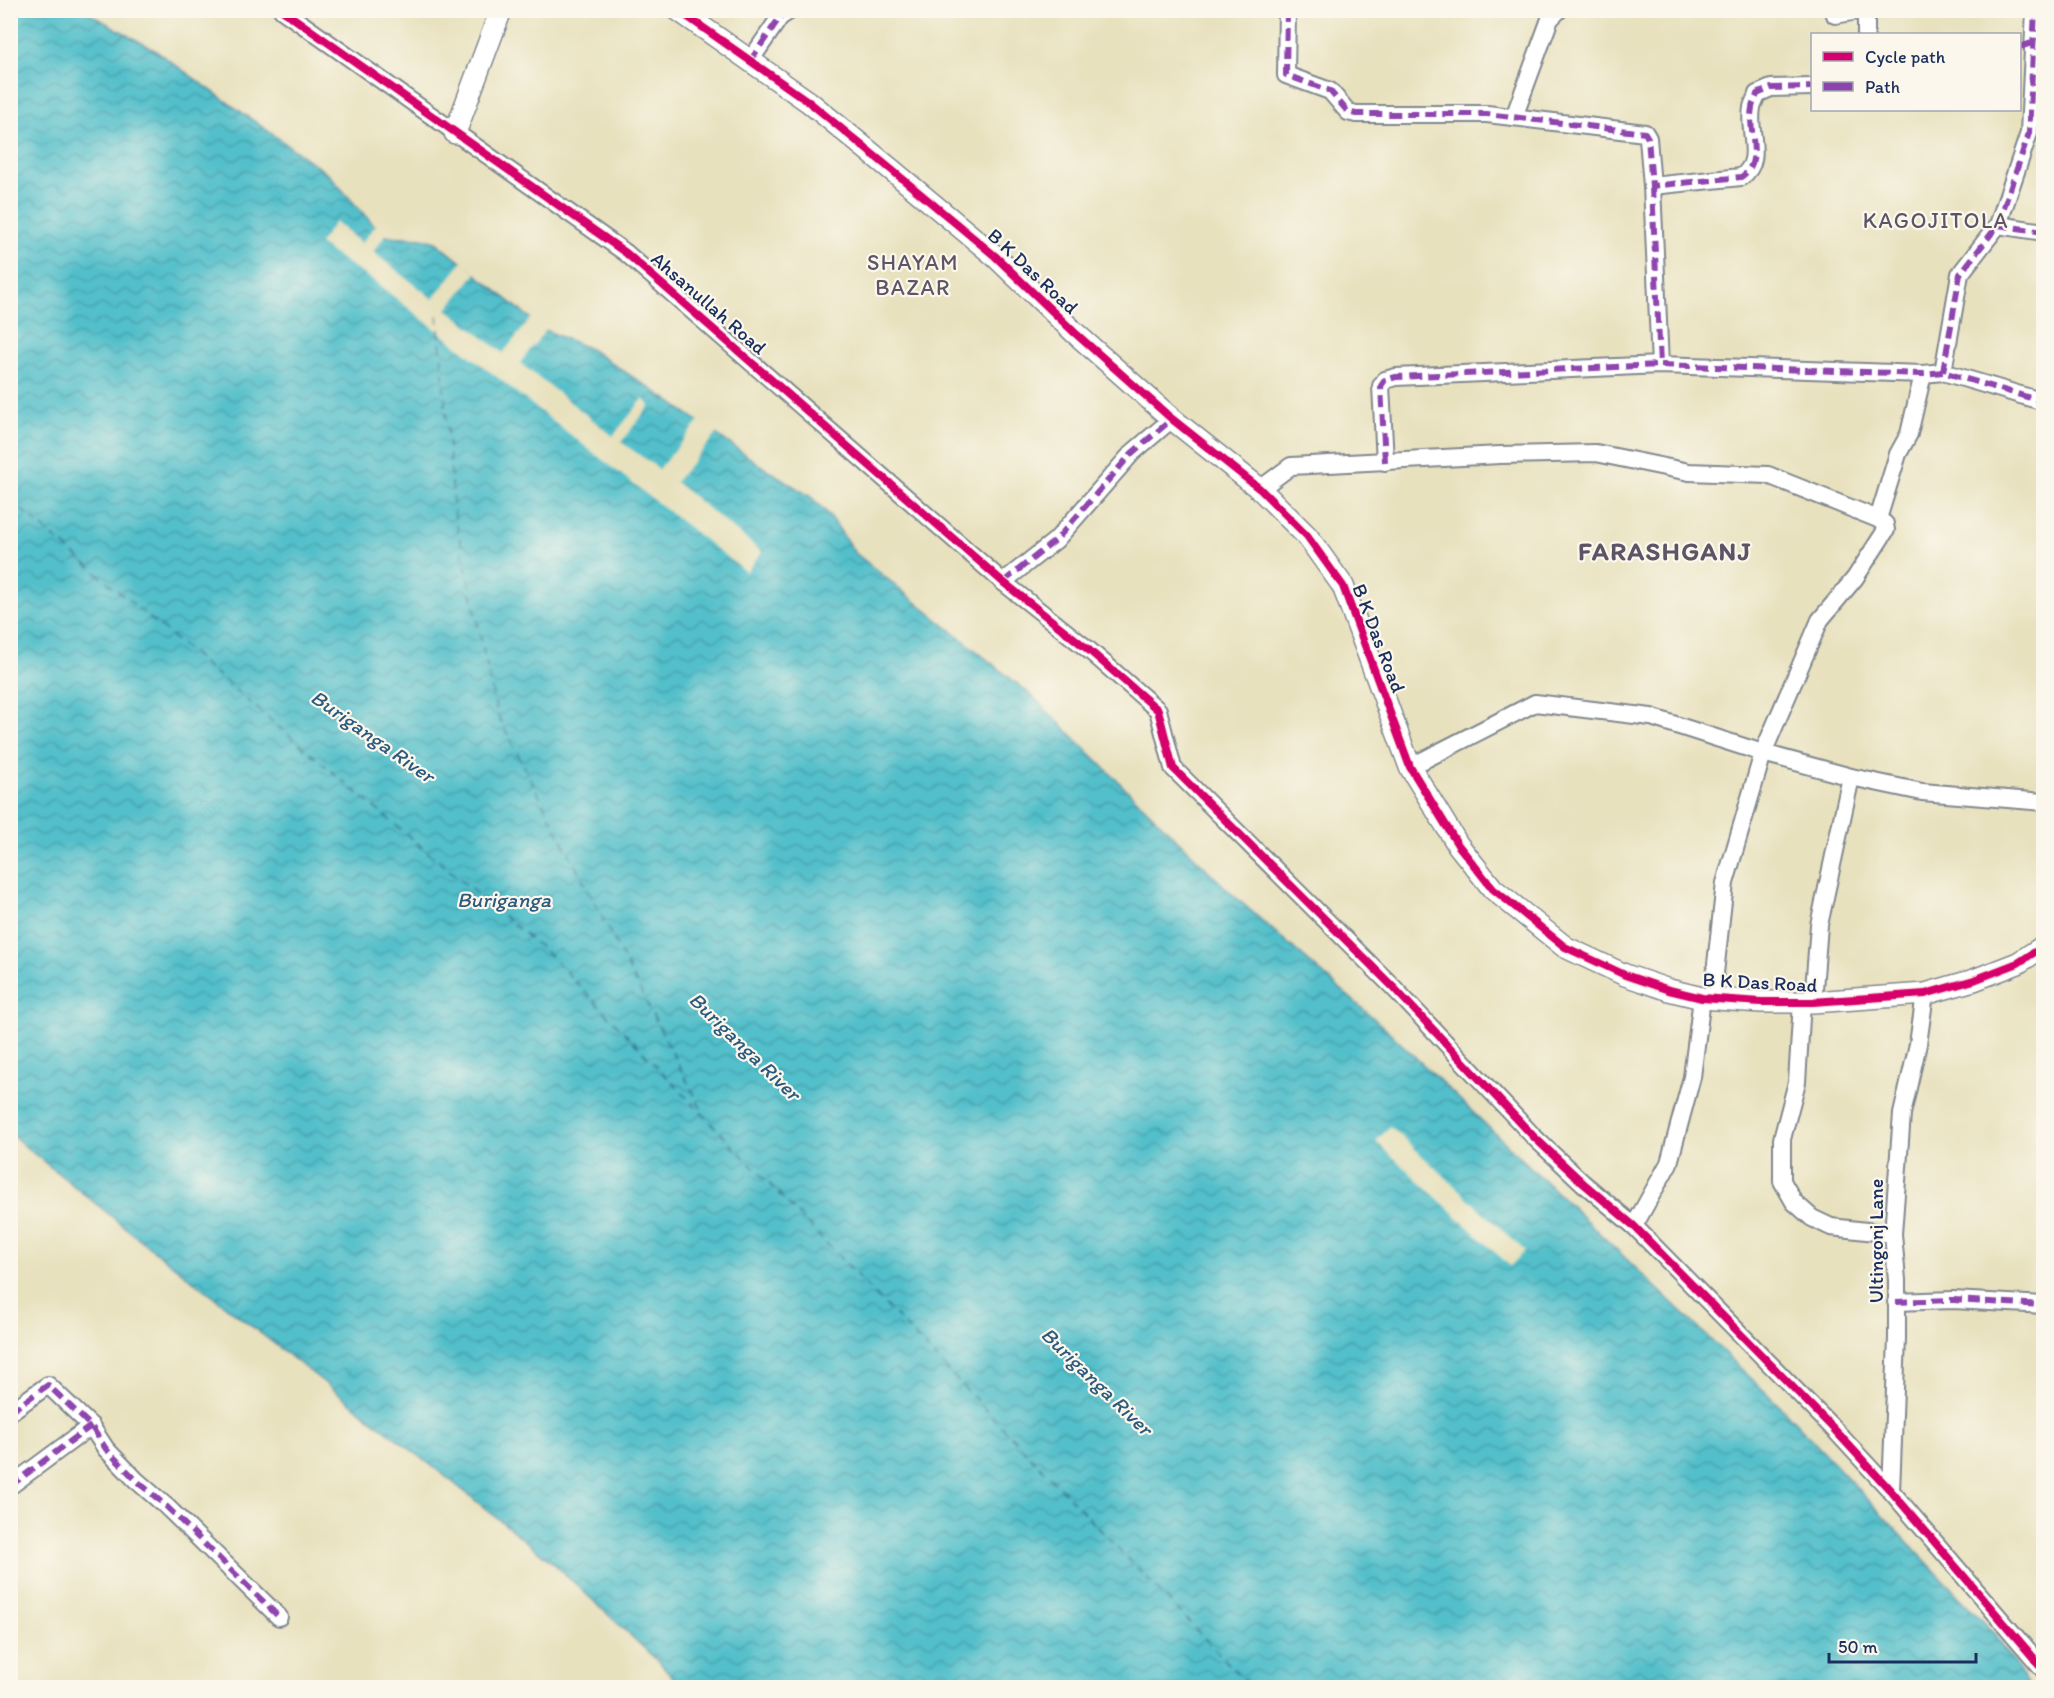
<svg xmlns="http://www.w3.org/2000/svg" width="2054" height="1698" font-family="Itim,sans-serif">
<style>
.water{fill:url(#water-waves);stroke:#367794;stroke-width:1.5}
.pier{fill:#e8e1be}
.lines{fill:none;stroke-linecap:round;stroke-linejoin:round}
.ferry{stroke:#2c5a7e;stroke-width:1.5;stroke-dasharray:8 6;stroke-linecap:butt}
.minor-casing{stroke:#82888e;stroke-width:20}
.tertiary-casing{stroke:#82888e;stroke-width:24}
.minor{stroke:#fff;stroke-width:16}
.tertiary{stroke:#fff;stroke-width:21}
.quiet{stroke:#8e44ad;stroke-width:6;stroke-dasharray:12 6;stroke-linecap:butt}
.cycleway-casing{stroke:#fbf7ec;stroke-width:11}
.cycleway{stroke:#d6006c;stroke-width:8}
.labels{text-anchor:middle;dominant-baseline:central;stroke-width:4.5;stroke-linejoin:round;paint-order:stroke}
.street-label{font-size:20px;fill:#1b2f5e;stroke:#fbf7ec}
.water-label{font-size:21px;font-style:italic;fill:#2c5a7e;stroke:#fbf7ec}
.quarter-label{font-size:22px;letter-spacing:1.5px;fill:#5c5565;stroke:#fbf7ec}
.district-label{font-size:26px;font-weight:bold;letter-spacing:1.5px;fill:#5c5565;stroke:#fbf7ec}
</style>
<defs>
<pattern id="water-waves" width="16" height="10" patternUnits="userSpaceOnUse" patternTransform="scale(1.5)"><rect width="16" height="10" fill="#52bfca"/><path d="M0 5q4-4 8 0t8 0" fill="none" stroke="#439ca7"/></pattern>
</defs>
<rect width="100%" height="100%" fill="#fbf7ec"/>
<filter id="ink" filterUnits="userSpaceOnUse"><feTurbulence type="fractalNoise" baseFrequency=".0167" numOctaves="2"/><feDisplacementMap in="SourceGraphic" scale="12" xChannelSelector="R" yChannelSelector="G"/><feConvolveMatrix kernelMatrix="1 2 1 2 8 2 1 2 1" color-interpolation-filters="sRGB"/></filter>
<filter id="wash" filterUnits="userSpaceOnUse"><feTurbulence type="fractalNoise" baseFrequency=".008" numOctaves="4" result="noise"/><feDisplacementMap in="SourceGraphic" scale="24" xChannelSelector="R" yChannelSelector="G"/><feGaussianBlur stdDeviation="1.35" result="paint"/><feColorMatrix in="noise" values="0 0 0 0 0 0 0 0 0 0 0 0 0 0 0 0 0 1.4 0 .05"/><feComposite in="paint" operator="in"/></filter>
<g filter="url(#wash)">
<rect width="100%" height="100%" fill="#e8e1be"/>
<polygon class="water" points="11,11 85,11 153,49 328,174 369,220 385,236 422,238 436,242 545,330 590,349 668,400 760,465 811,497 831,517 854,552 1031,695 1234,896 1388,1031 1782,1408 1998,1638 2029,1687 682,1687 661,1664 553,1563 450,1480 143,1242 27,1148 11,1134"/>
<g class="pier">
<polygon points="335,222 361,243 377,224 387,233 373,252 433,299 462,262 476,273 447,309 503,353 532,317 547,328 520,363 613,436 643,399 650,405 621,442 659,469 701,419 718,432 675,482 762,552 746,572 433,327 375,282 319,244"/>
<polygon points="1390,1126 1525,1251 1510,1266 1376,1141"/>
</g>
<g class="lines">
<g class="ferry">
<polyline points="438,315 454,512 497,714 704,1114"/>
<polyline points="10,500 552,957 1252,1688"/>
</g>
</g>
</g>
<g filter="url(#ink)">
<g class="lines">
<defs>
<g id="minor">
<polyline points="282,10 626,253 1003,582 1090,651 1158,710 1173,768 1393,987 1534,1137 1583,1183 1634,1226 1832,1427 1891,1491 2044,1670"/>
<path d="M1287 10 1286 75 1330 91 1348 112 1356 114H1487L1645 133 1648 138 1652 186 1741 177C1765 161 1747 132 1752 108 1752 104 1756 99 1757 94L1771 88 1812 87"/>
<polyline points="1834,10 1835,15 1863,10"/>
<polyline points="1864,10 1866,13 1866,34"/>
<polyline points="750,61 780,17 791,10"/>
<polyline points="1514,117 1550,19 1559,10"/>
<polyline points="1652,186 1660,365"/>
<polyline points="1998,225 2044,232"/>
<polyline points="1943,372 1960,274 1998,225 2029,133 2035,10"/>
<polyline points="1385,462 1381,386 1385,380 1396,377 1660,365 1923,374 1943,372 2044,402"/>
<polyline points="1260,489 1291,466 1500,455 1596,453 1689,472 1768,475 1878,519 1885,524 1886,530 1855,578 1820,620 1763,753 1725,883 1712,1000"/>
<polyline points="1878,519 1898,454 1909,434 1923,374"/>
<polyline points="1003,582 1056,540 1132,453 1172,419"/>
<polyline points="1410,767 1535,703 1651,717 1763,753 1851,777 1922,792 2044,802"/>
<polyline points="1802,1002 1797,1082 1782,1139 1782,1181 1794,1202 1812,1218 1831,1227 1893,1234"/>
<polyline points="1813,1002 1819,925 1851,777"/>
<polyline points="1634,1226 1669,1163 1692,1077 1702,998"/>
<polyline points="1896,1302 1953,1300 2044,1305"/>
<polyline points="10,1412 48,1385 91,1426 106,1449 136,1480 167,1507 279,1617"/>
<polyline points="10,1486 91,1426"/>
<polyline points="1891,1491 1897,1338 1897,1280 1893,1234 1902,1114 1918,1044 1925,994"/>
</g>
<g id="tertiary">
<polyline points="678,10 809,102 893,171 995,256 1075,333 1172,419 1260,489 1307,536 1343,586 1410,767 1458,845 1493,889 1565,947 1625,975 1669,990 1702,998 1761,1002 1813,1002 1925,994 1974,980 2018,963 2044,946"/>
<polyline points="455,133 501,10"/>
</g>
</defs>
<use href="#minor" class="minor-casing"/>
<use href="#tertiary" class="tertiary-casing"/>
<use href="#minor" class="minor"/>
<use href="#tertiary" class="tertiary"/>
<g class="quiet">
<path d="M1287 10 1286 75 1330 91 1348 112 1356 114H1487L1645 133 1648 138 1652 186 1741 177C1765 161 1747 132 1752 108 1752 104 1756 99 1757 94L1771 88 1812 87"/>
<polyline points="2020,47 2044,39"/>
<polyline points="750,61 780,17 791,10"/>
<polyline points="1652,186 1660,365"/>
<polyline points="1998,225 2044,232"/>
<polyline points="1943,372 1960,274 1998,225 2029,133 2035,10"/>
<polyline points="1385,462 1381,386 1385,380 1396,377 1660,365 1923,374 1943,372 2044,402"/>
<polyline points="1003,582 1056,540 1132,453 1172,419"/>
<polyline points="1896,1302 1953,1300 2044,1305"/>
<polyline points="10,1412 48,1385 91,1426 106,1449 136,1480 167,1507 279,1617"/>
<polyline points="10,1486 91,1426"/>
</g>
<defs>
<g id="cycleway">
<polyline points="282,10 626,253 1003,582 1090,651 1158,710 1173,768 1393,987 1534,1137 1583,1183 1634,1226 1832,1427 1891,1491 2044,1670"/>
<polyline points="678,10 809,102 893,171 995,256 1075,333 1172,419 1260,489 1307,536 1343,586 1410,767 1458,845 1493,889 1565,947 1625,975 1669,990 1702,998 1761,1002 1813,1002 1925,994 1974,980 2018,963 2044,946"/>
</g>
</defs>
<use href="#cycleway" class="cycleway-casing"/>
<use href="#cycleway" class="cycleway"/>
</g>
</g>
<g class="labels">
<g class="street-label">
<text transform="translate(1033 271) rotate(43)">B K Das Road</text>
<text transform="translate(709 303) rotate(41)">Ahsanullah Road</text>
<text transform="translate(1379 638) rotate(69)">B K Das Road</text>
<text transform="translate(1760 982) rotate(3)">B K Das Road</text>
<text transform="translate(1876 1241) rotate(-90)">Ultingonj Lane</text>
</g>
<g class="water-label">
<text transform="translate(373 736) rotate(35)">Buriganga River</text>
<text x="504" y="899">Buriganga</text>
<text transform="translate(745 1046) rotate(44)">Buriganga River</text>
<text transform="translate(1097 1381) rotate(44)">Buriganga River</text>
</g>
<g class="quarter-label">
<text x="1936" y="220">KAGOJITOLA</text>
<text x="913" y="262">SHAYAM<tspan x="913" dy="25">BAZAR</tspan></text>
</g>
<g class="district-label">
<text x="1665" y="551">FARASHGANJ</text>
</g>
</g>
<rect width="2054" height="1698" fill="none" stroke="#fbf7ec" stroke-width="36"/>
<rect x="1811" y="33" width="210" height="78" fill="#fbf7ec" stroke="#a1a7b3" stroke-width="1.5"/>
<rect x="1823" y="52" width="30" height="9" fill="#d6006c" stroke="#a1a7b3" stroke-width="1.5"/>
<text x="1865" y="63" font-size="18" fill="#1b2f5e">Cycle path</text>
<rect x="1823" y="82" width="30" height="9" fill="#8e44ad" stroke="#a1a7b3" stroke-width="1.5"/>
<text x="1865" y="93" font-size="18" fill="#1b2f5e">Path</text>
<path d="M1829 1653v9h147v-9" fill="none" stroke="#1b2f5e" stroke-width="3"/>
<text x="1838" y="1653" font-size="18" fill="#1b2f5e" stroke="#fbf7ec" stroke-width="4.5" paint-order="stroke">50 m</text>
</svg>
